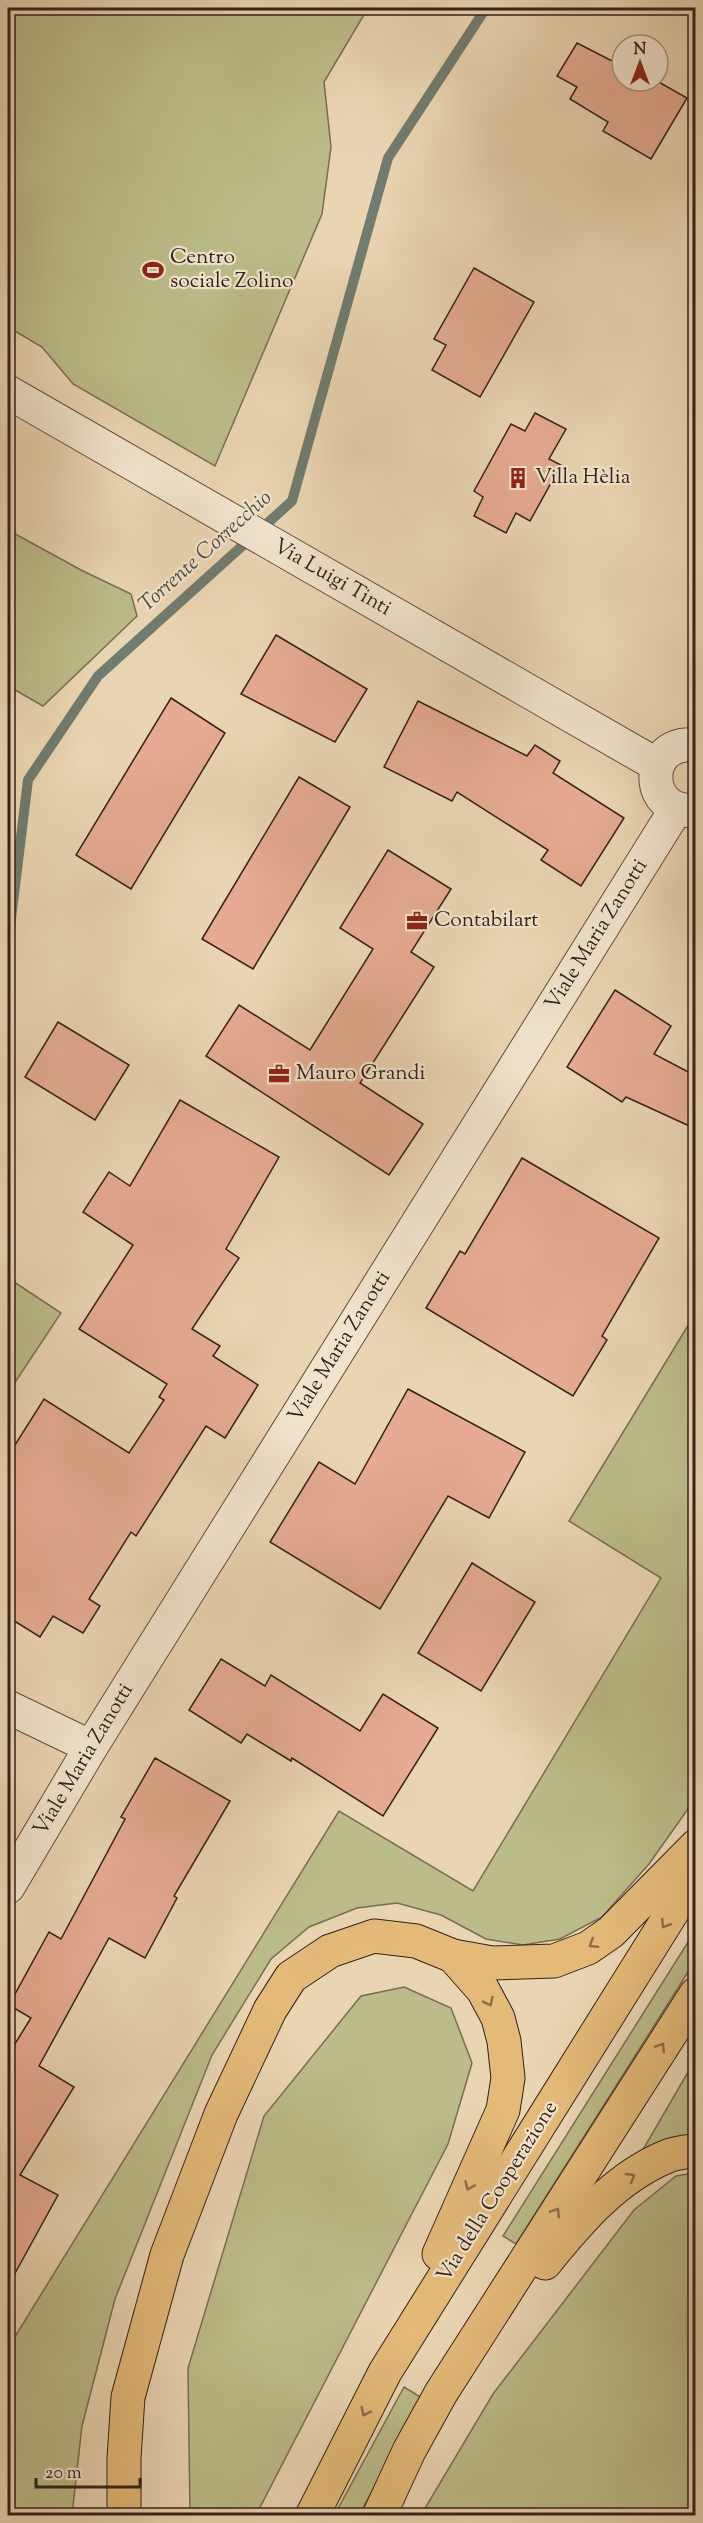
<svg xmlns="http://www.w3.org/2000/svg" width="703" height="2523" font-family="'Sorts Mill Goudy',serif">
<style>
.green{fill:#bbbc89;stroke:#786e52;stroke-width:1.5}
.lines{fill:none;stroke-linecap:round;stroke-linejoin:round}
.stream{stroke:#707c70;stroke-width:10}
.building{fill:#e6ab92;stroke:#34211a;stroke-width:1.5}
.street-casing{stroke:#624e40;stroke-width:35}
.highway-casing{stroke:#34211a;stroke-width:35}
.street{stroke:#f1e4cd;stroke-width:33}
.highway{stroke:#e5ba79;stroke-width:33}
.oneway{stroke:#8c6e4a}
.labels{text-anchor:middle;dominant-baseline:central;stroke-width:4.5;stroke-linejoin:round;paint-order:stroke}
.poi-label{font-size:21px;fill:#34211a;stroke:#f1e4cd;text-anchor:start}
.street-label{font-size:21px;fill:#34211a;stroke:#f1e4cd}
.water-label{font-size:22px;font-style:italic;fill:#524f45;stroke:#f1e4cd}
</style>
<rect width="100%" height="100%" fill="#ead5b2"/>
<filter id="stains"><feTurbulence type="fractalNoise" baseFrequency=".00333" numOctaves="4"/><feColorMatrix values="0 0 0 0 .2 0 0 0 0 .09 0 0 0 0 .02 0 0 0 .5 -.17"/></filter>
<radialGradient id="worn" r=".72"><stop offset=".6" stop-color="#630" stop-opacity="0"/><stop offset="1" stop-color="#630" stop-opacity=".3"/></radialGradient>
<g class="green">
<polygon points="8,8 368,8 324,82 331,147 322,214 215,466 73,384 42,347 8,327"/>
<polygon points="8,530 81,570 131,594 137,616 43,706 8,686"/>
<polygon points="8,1278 61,1313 8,1393"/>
<polygon points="695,1314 695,1799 649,1864 602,1917 560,1939 523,1945 486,1939 441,1915 397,1903 357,1908 309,1927 271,1959 212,2055 115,2299 82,2426 72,2515 8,2515 8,2348 339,1811 473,1891 661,1578 569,1521"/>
<polygon points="695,1931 695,1961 516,2244 503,2236"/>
<polygon points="404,1987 451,2008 472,2063 448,2144 256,2515 190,2515 188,2368 264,2116 361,1996"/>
<polygon points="695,2060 695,2136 641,2153"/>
<polygon points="695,2173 695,2515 421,2515 493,2394 634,2210 676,2176"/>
<polygon points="404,2387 422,2398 359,2515 334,2516"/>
</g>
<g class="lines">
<polyline class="stream" points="8,943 28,780 98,676 292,501 388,158 486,8"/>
</g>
<g class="building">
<polygon points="577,43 622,66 622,81 657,81 687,98 651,159 603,131 608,122 570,99 577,87 557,76"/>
<polygon points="474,268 534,302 480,397 432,370 446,345 434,339"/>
<polygon points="535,413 566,429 549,459 561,465 530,521 516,513 506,533 474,516 483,497 474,491 511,424 525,431"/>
<polygon points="276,635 367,689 335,742 241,694"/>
<polygon points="171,698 225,733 131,889 76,855"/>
<polygon points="418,701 527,756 535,745 560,761 553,773 624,818 581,886 541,860 548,850 457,792 452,801 384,767"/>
<polygon points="299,777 350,807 253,969 202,939"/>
<polygon points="388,850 451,889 411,952 434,967 360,1083 423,1124 389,1175 206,1056 239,1005 310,1050 373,949 340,928"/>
<polygon points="615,990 671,1026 654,1054 696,1076 696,1129 626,1097 622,1102 567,1067"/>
<polygon points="58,1022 129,1065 95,1120 25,1077"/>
<polygon points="180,1100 279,1157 226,1249 239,1258 192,1329 220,1346 213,1356 258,1385 225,1438 206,1426 136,1536 131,1532 89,1599 100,1606 83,1633 53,1616 40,1637 8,1617 8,1456 44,1399 129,1453 164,1400 159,1397 167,1384 79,1329 133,1245 83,1212 109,1172 130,1186"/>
<polygon points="522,1158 659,1238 602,1336 607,1340 573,1396 426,1308 460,1251 465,1254"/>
<polygon points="408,1389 525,1452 489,1518 448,1496 380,1609 270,1542 319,1462 355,1484"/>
<polygon points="472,1563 535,1602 481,1691 418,1653"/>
<polygon points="221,1659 265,1686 271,1675 360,1731 383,1694 438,1728 383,1816 292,1758 291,1761 247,1734 241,1743 189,1710"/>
<polygon points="155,1758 230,1801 174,1896 177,1898 145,1958 109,1938 39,2066 74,2087 20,2175 58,2195 8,2286 8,2055 31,2018 9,2005 49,1932 61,1939 125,1819 121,1817"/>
</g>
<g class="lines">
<defs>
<g id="street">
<polyline points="8,392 657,765"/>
<path d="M696 745C641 739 644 817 696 810"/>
<polyline points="8,1707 91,1747"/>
<polyline points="8,1887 91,1747 676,809"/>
</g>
<g id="highway">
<polyline points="439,2254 503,2110 508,2078 504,2041 498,2018 483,1990 453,1956"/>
<path d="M545 2263C579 2221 616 2177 668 2156 676 2153 687 2152 696 2150"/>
<polyline points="124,2516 124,2458 128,2397 167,2255 221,2114 270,2010 291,1977 330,1951 374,1936 416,1941 453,1956 492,1963 554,1961 588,1948 611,1932 696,1846"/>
<polyline points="312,2516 385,2372 696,1874"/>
<polyline points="379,2516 409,2451 441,2393 696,1994"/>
</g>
</defs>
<use href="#street" class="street-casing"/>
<use href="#highway" class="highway-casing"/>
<use href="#street" class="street"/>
<use href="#highway" class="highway"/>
</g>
<defs><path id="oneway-chevron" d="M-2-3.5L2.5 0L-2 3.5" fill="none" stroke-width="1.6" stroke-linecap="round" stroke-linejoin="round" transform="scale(1.5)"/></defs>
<g class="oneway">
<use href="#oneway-chevron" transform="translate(665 1924) rotate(122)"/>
<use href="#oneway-chevron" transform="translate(593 1944) rotate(148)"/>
<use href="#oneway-chevron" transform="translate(489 2002) rotate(64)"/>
<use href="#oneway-chevron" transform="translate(661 2047) rotate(-57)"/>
<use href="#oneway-chevron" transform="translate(631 2177) rotate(-30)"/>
<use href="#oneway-chevron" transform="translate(469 2186) rotate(114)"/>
<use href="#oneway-chevron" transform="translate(556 2212) rotate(-57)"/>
<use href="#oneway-chevron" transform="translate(365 2412) rotate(117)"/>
</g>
<defs>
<symbol id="stadium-bare" viewBox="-9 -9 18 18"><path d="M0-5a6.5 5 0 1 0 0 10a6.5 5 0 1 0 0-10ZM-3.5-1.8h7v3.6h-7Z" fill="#8f2418" stroke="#f1e4cd" stroke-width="2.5" paint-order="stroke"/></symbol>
<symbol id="building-bare" viewBox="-9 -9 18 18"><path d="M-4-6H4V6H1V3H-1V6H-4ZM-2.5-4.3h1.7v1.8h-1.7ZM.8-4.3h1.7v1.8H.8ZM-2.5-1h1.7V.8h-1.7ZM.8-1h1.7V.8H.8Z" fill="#8f2418" stroke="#f1e4cd" stroke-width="2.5" paint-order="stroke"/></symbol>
<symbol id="office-bare" viewBox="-9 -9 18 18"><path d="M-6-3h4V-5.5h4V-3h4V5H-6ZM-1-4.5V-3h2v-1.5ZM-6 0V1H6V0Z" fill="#8f2418" stroke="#f1e4cd" stroke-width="2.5" paint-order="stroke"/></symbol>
</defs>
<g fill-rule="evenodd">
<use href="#stadium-bare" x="138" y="255" width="30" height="30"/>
<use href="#building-bare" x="503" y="463" width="30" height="30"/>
<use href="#office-bare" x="402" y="906" width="30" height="30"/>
<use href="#office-bare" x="264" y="1059" width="30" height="30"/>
</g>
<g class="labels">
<g class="poi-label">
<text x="170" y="258">Centro<tspan x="170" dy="24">sociale Zolino</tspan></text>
<text x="535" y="478">Villa Hèlia</text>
<text x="434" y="921">Contabilart</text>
<text x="296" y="1074">Mauro Grandi</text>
</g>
<g class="street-label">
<text transform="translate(332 578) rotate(30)">Via Luigi Tinti</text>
<text transform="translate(597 935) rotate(-58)">Viale Maria Zanotti</text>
<text transform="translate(340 1347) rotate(-58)">Viale Maria Zanotti</text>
<text transform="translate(84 1760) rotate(-59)">Viale Maria Zanotti</text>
<text transform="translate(498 2192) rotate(-58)">Via della Cooperazione</text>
</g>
<g class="water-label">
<text transform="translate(206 552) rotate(-42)">Torrente Correcchio</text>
</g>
</g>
<rect width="703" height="2523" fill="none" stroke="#ead5b2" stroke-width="30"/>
<rect x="9" y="9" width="685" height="2505" fill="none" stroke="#34211a" stroke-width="3"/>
<rect x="15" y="15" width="673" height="2493" fill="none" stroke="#34211a" stroke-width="1.5"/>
<g transform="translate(640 63)"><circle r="28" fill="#f1e4cd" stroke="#a59685" stroke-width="1.5"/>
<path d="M0-4.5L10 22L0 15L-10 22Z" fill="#8f2418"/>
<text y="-9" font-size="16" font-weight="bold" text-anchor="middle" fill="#34211a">N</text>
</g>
<path d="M36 2478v9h104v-9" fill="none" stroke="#34211a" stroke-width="3"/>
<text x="45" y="2478" font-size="18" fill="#34211a" stroke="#f1e4cd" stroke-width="4.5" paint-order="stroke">20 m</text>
<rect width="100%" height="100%" filter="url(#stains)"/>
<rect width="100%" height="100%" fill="url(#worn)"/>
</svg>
